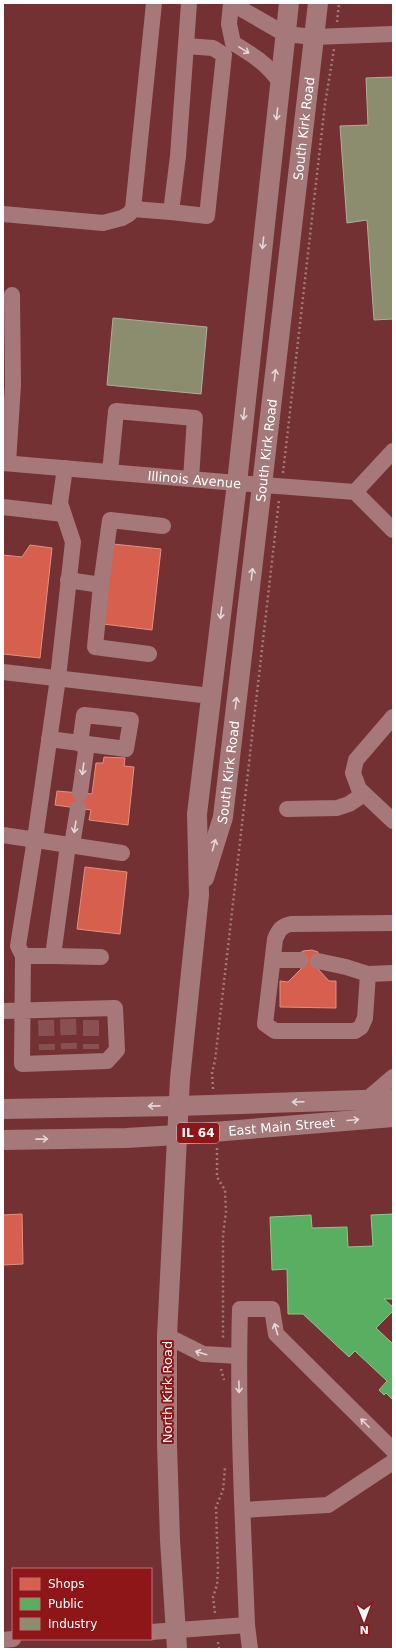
<svg xmlns="http://www.w3.org/2000/svg" width="396" height="1652" font-family="'DejaVu Sans',sans-serif">
<style>
.shops{fill:#d6604d;stroke:#e29082}
.public{fill:#5aae61;stroke:#8cc690}
.industry{fill:#8c8c6e;stroke:#aeae9a}
.lines{fill:none;stroke-linecap:round;stroke-linejoin:round}
.minor-tunnel{stroke:#885052;stroke-width:16;stroke-dasharray:16 8;stroke-linecap:butt}
.path{stroke:#a7787a;stroke-width:2.5;stroke-dasharray:2 3;stroke-linecap:butt}
.minor{stroke:#a7787a;stroke-width:16}
.major{stroke:#a5787a;stroke-width:20}
.oneway{stroke:#e5d6d7}
.oneway2{stroke:#e4d6d7}
.labels{text-anchor:middle;dominant-baseline:central;stroke-width:4;stroke-linejoin:round;paint-order:stroke}
.shield{fill:#8e1619;stroke:#ddb9ba;stroke-width:1}
.shield-label{font-size:12px;font-weight:bold;fill:#fff}
.street-label{font-size:13px;fill:#fff;stroke:#8e1619}
</style>
<rect width="100%" height="100%" fill="#733133"/>
<g class="shops">
<polygon points="113,544 161,549 152,630 103,624"/>
<polygon points="30,545 52,548 40,658 3,654 3,555 22,557"/>
<polygon points="104,757 125,758 124,766 134,767 128,825 89,820 91,810 55,805 57,791 92,794 96,763 103,763"/>
<polygon points="85,867 127,872 120,934 77,929"/>
<polygon points="312,950 318,952 318,969 329,981 336,981 336,1008 280,1007 280,981 288,982 301,969 300,953 303,951"/>
<polygon points="22,1214 23,1264 3,1265 3,1215"/>
</g>
<polygon class="public" points="393,1214 393,1299 384,1299 393,1307 393,1311 376,1328 393,1344 393,1400 386,1393 384,1395 379,1390 387,1381 355,1351 349,1357 303,1314 288,1314 287,1269 272,1270 270,1217 311,1215 312,1228 347,1227 348,1247 373,1246 371,1215"/>
<g class="industry">
<polygon points="393,77 393,319 374,320 367,220 347,223 340,126 368,125 366,78"/>
<polygon points="113,318 207,327 201,394 107,385"/>
</g>
<g class="lines">
<g class="minor-tunnel">
<polyline points="68,1019 69,1049"/>
<polyline points="46,1020 47,1050"/>
<polyline points="91,1020 91,1049"/>
</g>
<g class="path">
<polyline points="337,22 339,3"/>
<polyline points="283,473 325,104 334,49"/>
<polyline points="213,1089 212,1072 215,1061 279,500"/>
<polyline points="217,1148 217,1177 225,1190 226,1212 223,1235 223,1340"/>
<polyline points="221,1369 224,1380"/>
<polyline points="215,1613 213,1597 217,1585 218,1570 216,1507 223,1490 225,1468"/>
<polyline points="218,1642 219,1649"/>
</g>
<g class="minor">
<polyline points="231,3 285,34 314,37 393,34"/>
<path d="M231 3 229 24 233 43C253 55 266 63 280 82"/>
<polyline points="133,209 171,212 178,156 189,3"/>
<polyline points="171,212 207,216 224,55 213,48 186,46"/>
<polyline points="3,214 103,223 122,218 129,214 133,209 154,3"/>
<path id="s1" d="M3 463 237 483 355 492 393 530"/>
<polyline points="8,463 13,385 12,295"/>
<polyline points="65,468 60,503 73,542 58,678 35,839 18,946 23,956 53,956 68,845"/>
<polyline points="110,472 116,411 195,418 191,479"/>
<polyline points="355,492 393,451"/>
<polyline points="3,507 63,514"/>
<polyline points="68,580 101,585"/>
<polyline points="149,654 95,647 101,585 110,520 163,526"/>
<polyline points="3,672 211,696"/>
<polyline points="393,717 356,760 353,773 359,789 393,821"/>
<polyline points="49,739 126,749 131,720 84,715 80,744"/>
<polyline points="80,793 87,744"/>
<polyline points="287,809 337,808 349,804 364,794"/>
<polyline points="3,835 122,853"/>
<polyline points="72,845 78,808"/>
<path d="M393 923 291 924C281 926 279 930 275 939L265 1024 275 1031H355L361 1027 365 1018 368 974 393 973"/>
<polyline points="53,956 101,957"/>
<polyline points="273,960 300,960"/>
<polyline points="318,961 346,967 368,974"/>
<path d="M3 1011C40 1010 78 1009 115 1008L117 1050 107 1061 22 1064 23 956"/>
<polyline points="366,1100 393,1077"/>
<polyline points="167,1336 203,1354 239,1356"/>
<polyline points="243,1510 328,1505 393,1462"/>
<polyline points="151,1632 247,1625"/>
<polyline points="3,1640 13,1639"/>
<path d="M250 1649 247 1625C243 1520 237 1414 240 1309H272L276 1334 393 1450"/>
</g>
<g class="major">
<path id="s2" d="M204 878 223 817 262 485 318 3"/>
<polyline points="3,1109 178,1106 393,1099"/>
<path id="s3" d="M3 1140 126 1138 177 1135 393 1117"/>
<polyline points="177,1649 170,1540 167,1444 167,1336 180,1079 199,895 197,814 237,483 289,3"/>
</g>
</g>
<defs><path id="oneway-shaft" d="M-6 0H5M1.5-3L5.5 0L1.5 3" fill="none" stroke-width="1.6" stroke-linecap="round" stroke-linejoin="round"/></defs>
<g class="oneway">
<use href="#oneway-shaft" transform="translate(244 50) rotate(31)"/>
<use href="#oneway-shaft" transform="translate(83 769) rotate(98)"/>
<use href="#oneway-shaft" transform="translate(75 827) rotate(99)"/>
<use href="#oneway-shaft" transform="translate(276 1329) rotate(-106)"/>
<use href="#oneway-shaft" transform="translate(201 1353) rotate(-163)"/>
<use href="#oneway-shaft" transform="translate(239 1387) rotate(89)"/>
<use href="#oneway-shaft" transform="translate(365 1423) rotate(-135)"/>
</g>
<g class="oneway2">
<use href="#oneway-shaft" transform="translate(277 114) rotate(96)"/>
<use href="#oneway-shaft" transform="translate(263 243) rotate(96)"/>
<use href="#oneway-shaft" transform="translate(275 375) rotate(-83)"/>
<use href="#oneway-shaft" transform="translate(244 414) rotate(96)"/>
<use href="#oneway-shaft" transform="translate(252 574) rotate(-83)"/>
<use href="#oneway-shaft" transform="translate(221 613) rotate(97)"/>
<use href="#oneway-shaft" transform="translate(236 703) rotate(-83)"/>
<use href="#oneway-shaft" transform="translate(214 845) rotate(-74)"/>
<use href="#oneway-shaft" transform="translate(298 1102) rotate(178)"/>
<use href="#oneway-shaft" transform="translate(154 1106) rotate(179)"/>
<use href="#oneway-shaft" transform="translate(353 1120) rotate(-5)"/>
<use href="#oneway-shaft" transform="translate(42 1139) rotate(-1)"/>
</g>
<g class="labels">
<rect class="shield" x="177" y="1123" width="42" height="20" rx="3"/>
<g class="shield-label">
<text x="198" y="1133">IL 64</text>
</g>
<g class="street-label">
<text stroke="none"><textPath href="#s2" startOffset="757">South Kirk Road</textPath></text>
<text stroke="none"><textPath href="#s2" startOffset="433">South Kirk Road</textPath></text>
<text stroke="none"><textPath href="#s1" startOffset="192">Illinois Avenue</textPath></text>
<text stroke="none"><textPath href="#s2" startOffset="109">South Kirk Road</textPath></text>
<text stroke="none"><textPath href="#s3" startOffset="279">East Main Street</textPath></text>
<text transform="translate(167 1392) rotate(-90)">North Kirk Road</text>
</g>
</g>
<rect width="396" height="1652" fill="none" stroke="#ffffff" stroke-width="8"/>
<rect x="12" y="1568" width="140" height="72" fill="#8e1619" stroke="#bb7375"/>
<rect x="20" y="1578" width="20" height="12" fill="#d6604d" stroke="#bb7375"/>
<text x="48" y="1588" font-size="12" fill="#ffffff">Shops</text>
<rect x="20" y="1598" width="20" height="12" fill="#5aae61" stroke="#bb7375"/>
<text x="48" y="1608" font-size="12" fill="#ffffff">Public</text>
<rect x="20" y="1618" width="20" height="12" fill="#8c8c6e" stroke="#bb7375"/>
<text x="48" y="1628" font-size="12" fill="#ffffff">Industry</text>
<g transform="translate(364 1620) rotate(179)" stroke="#8e1619" stroke-width="3" paint-order="stroke">
<path d="M0-3L7 15L0 10L-7 15Z" fill="#ffffff"/>
<text y="-6" font-size="11" font-weight="bold" text-anchor="middle" fill="#ffffff">N</text>
</g>
</svg>
